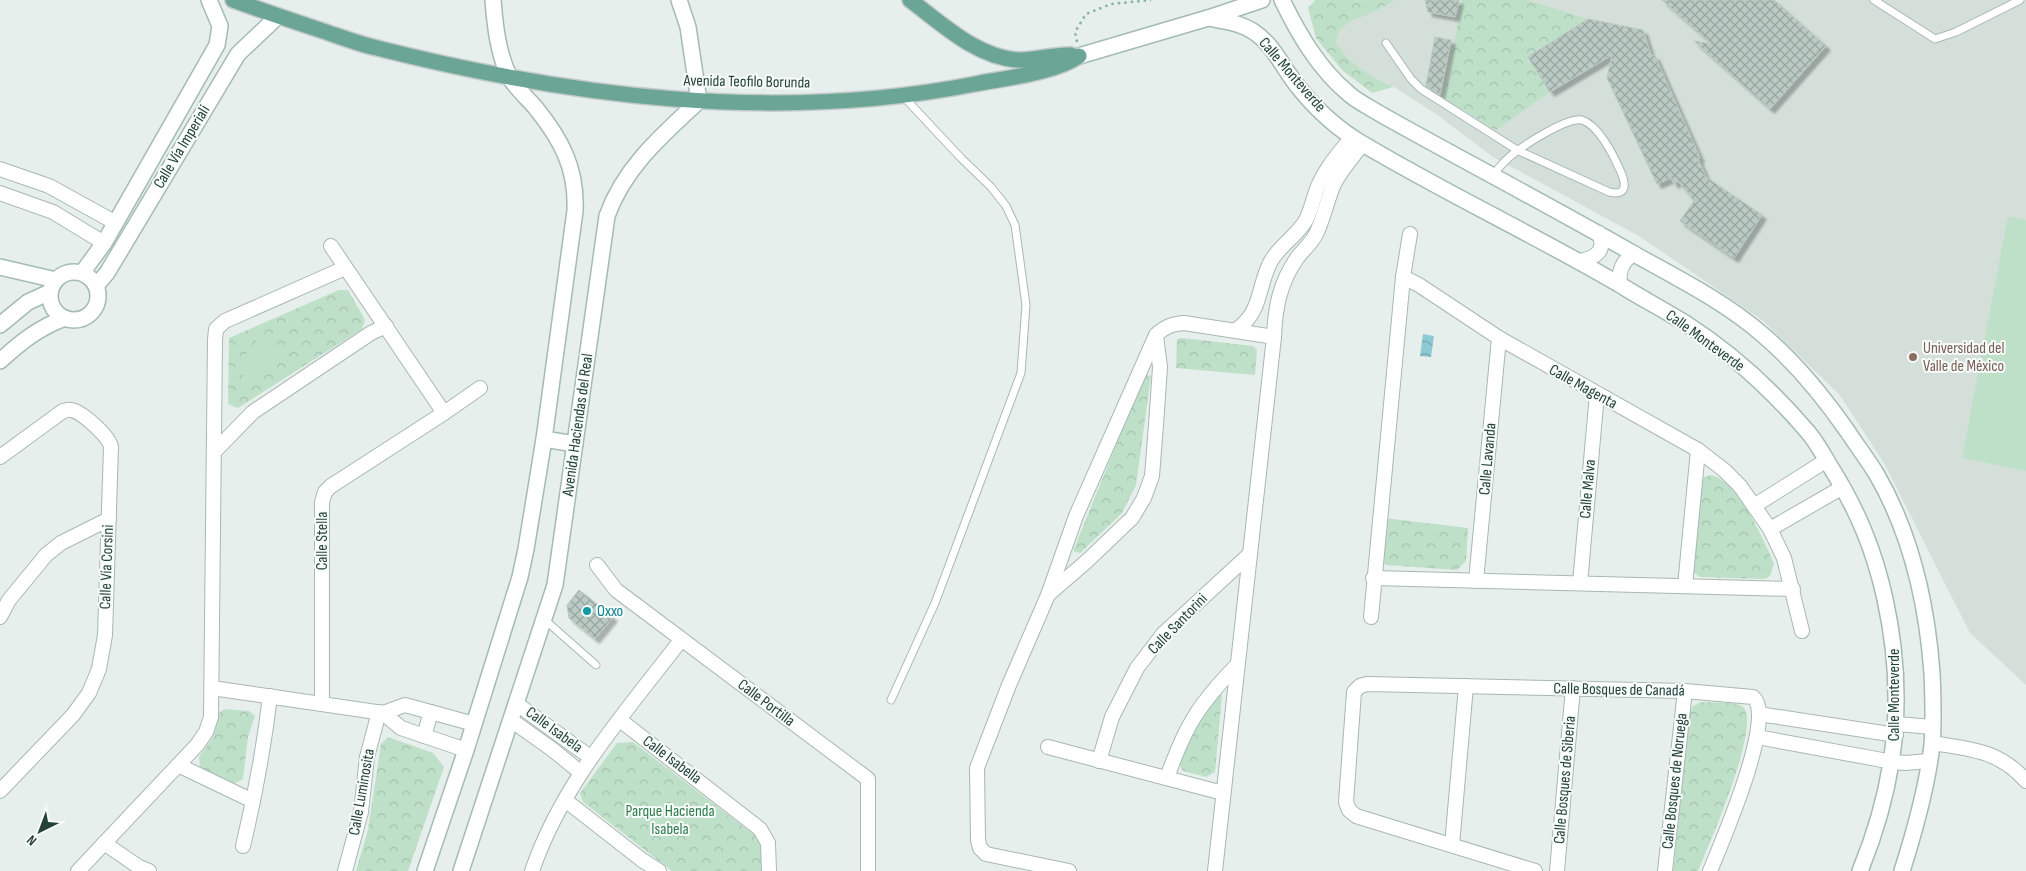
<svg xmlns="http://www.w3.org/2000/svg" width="2026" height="871" font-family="'Sofia Sans Condensed',sans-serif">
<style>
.built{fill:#d4dfda}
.park{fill:url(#park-crowns)}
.pitch{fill:#bfe0c8}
.water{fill:url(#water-waves)}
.building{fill:url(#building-cross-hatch);stroke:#b8c9c2;filter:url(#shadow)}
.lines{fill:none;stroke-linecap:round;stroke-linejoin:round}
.lane-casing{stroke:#a8b8b2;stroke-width:9}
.street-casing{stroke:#a8b8b2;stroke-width:16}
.secondary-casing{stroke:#a4bbb3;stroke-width:18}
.primary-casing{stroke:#c2cac8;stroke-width:18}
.path{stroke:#86b3a5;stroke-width:2.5;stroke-dasharray:2.5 4;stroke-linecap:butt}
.lane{stroke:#fff;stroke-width:7}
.street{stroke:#fff;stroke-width:14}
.secondary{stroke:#fff;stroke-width:15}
.primary{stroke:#6aa596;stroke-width:15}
.education-dot{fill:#8d6e63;stroke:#f7fbf9;stroke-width:2}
.culture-dot{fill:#0f9aa8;stroke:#f7fbf9;stroke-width:2}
.labels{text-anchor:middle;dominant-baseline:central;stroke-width:4;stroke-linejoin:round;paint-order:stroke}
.street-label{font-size:16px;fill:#24423a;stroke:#f7fbf9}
.education-label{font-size:16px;fill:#785e54;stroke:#f7fbf9;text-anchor:start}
.culture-label{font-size:16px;fill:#0d838f;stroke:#f7fbf9;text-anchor:start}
.park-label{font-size:16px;fill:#2d7a4b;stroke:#f7fbf9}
</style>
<defs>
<pattern id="park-crowns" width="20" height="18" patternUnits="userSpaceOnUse" patternTransform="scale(1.25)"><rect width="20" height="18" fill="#bfe0c8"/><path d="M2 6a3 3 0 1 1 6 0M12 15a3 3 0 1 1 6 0" fill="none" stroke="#a4c1ad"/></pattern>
<pattern id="water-waves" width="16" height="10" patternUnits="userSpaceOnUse" patternTransform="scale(1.25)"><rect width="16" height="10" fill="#8ec9d4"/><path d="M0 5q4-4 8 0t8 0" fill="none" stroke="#74a5ad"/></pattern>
<pattern id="building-cross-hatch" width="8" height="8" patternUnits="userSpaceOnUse" patternTransform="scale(1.25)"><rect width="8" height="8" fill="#bbcac4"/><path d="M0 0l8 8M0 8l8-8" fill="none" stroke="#98a6a0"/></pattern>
<filter id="shadow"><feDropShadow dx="4.5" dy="4.5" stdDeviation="1" flood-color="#0004"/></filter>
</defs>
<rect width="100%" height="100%" fill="#e6efeb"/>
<polygon class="built" points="1396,0 2026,0 2026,685 1970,633 1884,463 1839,394 1762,320 1639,236 1493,157 1436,114 1394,87 1360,70 1343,55 1336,42 1339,31 1349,22 1376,11"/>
<g class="park">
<path d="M1315 0H1396L1376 11 1349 22 1339 31 1336 42C1349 66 1370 75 1393 87L1372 93 1342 70 1316 38 1308 8Z"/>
<polygon points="1462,0 1527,0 1588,19 1528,57 1550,92 1496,130 1444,99"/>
<polygon points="339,290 348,290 365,320 362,329 238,408 228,404 229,338"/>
<polygon points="1182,338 1253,346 1257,350 1255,375 1176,368 1177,339"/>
<polygon points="1145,374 1151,376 1136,485 1122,513 1080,553 1073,551"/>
<path d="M1711 475C1738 481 1764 540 1774 564L1770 576 1764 579 1700 577 1694 573 1691 564 1701 482 1705 477Z"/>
<polygon points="1384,518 1468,528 1466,561 1457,570 1386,565 1380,560"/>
<polygon points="1215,694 1222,695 1215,772 1206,777 1183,771 1179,764 1191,730"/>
<path d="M1701 702C1710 703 1737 701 1743 707 1762 725 1708 847 1698 871H1673L1690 713 1693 706Z"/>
<polygon points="224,709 249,711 255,716 248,737 243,779 234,784 200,767 199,757 213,737 218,714"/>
<polygon points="388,737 433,753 444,767 408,871 356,871 368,830 381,744"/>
<polygon points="633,742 757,837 761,847 761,871 672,871 583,802 580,793 617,743"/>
</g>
<g class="pitch">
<polygon points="2008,216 2026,220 2026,471 1962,458"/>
<polygon points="263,334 284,352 255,386 234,368"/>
</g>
<polygon class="water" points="1423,334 1434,336 1431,357 1420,356"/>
<g class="building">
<polygon points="1425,0 1459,0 1455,17 1428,12"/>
<polygon points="1662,0 1774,0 1826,46 1770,109 1694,41 1712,44"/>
<polygon points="1588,19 1643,30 1651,55 1655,56 1700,158 1698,159 1706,177 1762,215 1734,258 1680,221 1694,201 1678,181 1674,184 1671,178 1657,184 1607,78 1612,55 1550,92 1528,57"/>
<polygon points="1435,37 1451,40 1440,95 1426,86"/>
<polygon points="579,590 613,617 595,639 569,618 567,605"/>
</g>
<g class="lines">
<defs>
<g id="lane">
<polyline points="1874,0 1935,39 1956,32 2020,0"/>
<path d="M1386 43 1411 79 1421 89 1517 150 1609 192C1630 197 1625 180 1619 168 1613 154 1598 125 1582 120 1568 117 1529 142 1517 151 1508 157 1500 166 1493 175"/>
<polyline points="545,620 596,665"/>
<polyline points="891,700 935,603 1021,373 1026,305 1015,225 1006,206 991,187 961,158 902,95"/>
</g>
<g id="street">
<polyline points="0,169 49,186 116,223"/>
<polyline points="0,193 53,212 104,243"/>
<polyline points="331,246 444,413"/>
<path d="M1580 261C1597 257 1606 251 1599 233"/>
<polyline points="1403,277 1419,285 1499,338 1698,450 1724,470 1740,486 1770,529 1784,558 1802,631"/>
<path d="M1620 285C1618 271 1622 262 1634 253"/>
<path d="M1236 330C1263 311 1257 287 1271 261 1280 245 1297 236 1306 220 1312 208 1314 195 1319 184 1327 166 1340 152 1352 137"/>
<polyline points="214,452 253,412 371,333 386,326"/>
<path d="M0 457 63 411C65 411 68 409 71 410 81 411 109 436 111 447L105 635 99 669 89 693 73 715 0 791"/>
<polyline points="1754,506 1827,460"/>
<polyline points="1770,529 1843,487"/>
<polyline points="597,565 616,590 868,779 868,871"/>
<polyline points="1373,578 1793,589"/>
<polyline points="1476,581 1499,338"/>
<polyline points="1580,583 1597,394"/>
<polyline points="1685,586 1698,450"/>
<polyline points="1050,593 1087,561 1132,518 1144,498 1152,476 1156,425 1160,367 1156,336"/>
<polyline points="0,617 9,600 46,555 61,543 109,519"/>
<polyline points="1371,617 1403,277 1410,234"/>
<polyline points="212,688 383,713 405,705 474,724"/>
<polyline points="322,703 322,502 325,492 331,486 444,413 480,388"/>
<polyline points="517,704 590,757"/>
<polyline points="383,713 401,728 466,750"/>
<polyline points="1759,714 1896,735"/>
<polyline points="511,720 553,750 580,772"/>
<polyline points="620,720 760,829 768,843 769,871"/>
<polyline points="1897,724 1932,727"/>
<polyline points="424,736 431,712"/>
<polyline points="1757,737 1893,762 1905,763 1929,761"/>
<path d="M1932 743C1970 749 1999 750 2026 781"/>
<polyline points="1048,747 1223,793"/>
<polyline points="1099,761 1112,717 1137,668 1163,634 1250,554"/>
<polyline points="178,765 253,801"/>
<path d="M1167 778C1185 726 1199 704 1237 665"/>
<polyline points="565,800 642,860 659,871"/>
<polyline points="104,843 139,867 149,871"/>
<polyline points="1452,845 1466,686"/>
<path d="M243 846C255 796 264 747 270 696"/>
<polyline points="78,871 197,745 206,732 211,717 215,340 216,329 225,321 345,268"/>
<polyline points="345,871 361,812 367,757 379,712"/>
<path d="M532 871C562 783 625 713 681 640"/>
<path d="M1069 871 986 854 980 848 978 840 977 768 1009 685 1048 595 1076 516 1156 335C1165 327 1171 324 1184 323L1274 337"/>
<path d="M1215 871 1274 337C1275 307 1280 283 1297 258 1303 250 1311 244 1316 234 1324 218 1327 200 1334 184 1342 169 1352 157 1363 144"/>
<path d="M1535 871 1356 816 1349 810 1346 802 1354 692 1360 686 1367 684 1685 691 1753 697C1777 716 1721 844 1710 871"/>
<polyline points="1557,871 1573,688"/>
<polyline points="1665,871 1685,691"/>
</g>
<g id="secondary">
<path d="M1282 0C1299 35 1319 69 1349 94 1358 102 1371 108 1382 115 1466 162 1552 207 1636 255 1679 279 1725 302 1763 335 1796 363 1823 396 1848 432 1857 446 1868 460 1877 475 1911 534 1927 605 1932 673 1933 696 1934 721 1932 745 1927 788 1915 830 1902 871"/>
<path d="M1208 18C1224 21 1241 23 1254 32 1274 45 1284 70 1299 88 1316 109 1339 130 1363 144 1447 194 1537 236 1622 286 1643 299 1664 310 1685 323 1730 352 1772 390 1807 431 1816 441 1823 454 1830 466 1857 509 1874 549 1885 599 1906 695 1897 781 1860 871"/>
<polyline points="1079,56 1208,18 1262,0"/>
<polyline points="0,267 56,280"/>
<circle cx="74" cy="296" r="24"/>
<polyline points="82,273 104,243 217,45 220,26 209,0"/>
<polyline points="96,286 107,273 238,54 278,16"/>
<polyline points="0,325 28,302 50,292"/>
<path d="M0 361C21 342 38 328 65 318"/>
<polyline points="544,439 575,444"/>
<path d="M425 871 466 750 520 577 526 549 544 439 575 211C577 168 561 139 535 107 527 98 516 88 510 78 498 54 495 26 493 0"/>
<path d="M461 871 555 585 607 216C624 168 662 135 699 101L688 27 679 0"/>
</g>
<g id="primary">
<path d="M233 0C263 11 293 21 323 31 341 37 359 44 377 48 571 97 777 123 975 84 1006 78 1054 73 1079 56"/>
<path d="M910 0C941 23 976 57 1017 60 1035 61 1053 54 1071 55"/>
</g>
</defs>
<use href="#lane" class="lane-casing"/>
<use href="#street" class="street-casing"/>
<use href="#secondary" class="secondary-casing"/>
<use href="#primary" class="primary-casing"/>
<polyline class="path" points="1077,42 1075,32 1086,14 1111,4 1151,0"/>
<use href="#lane" class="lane"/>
<use href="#street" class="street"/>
<use href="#secondary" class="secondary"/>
<use href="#primary" class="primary"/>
</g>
<circle class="education-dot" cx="1913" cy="357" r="5"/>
<circle class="culture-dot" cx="587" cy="611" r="5"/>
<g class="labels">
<g class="street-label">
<text transform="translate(1292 75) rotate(49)">Calle Monteverde</text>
<text transform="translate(747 82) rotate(1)">Avenida Teofilo Borunda</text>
<text transform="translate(182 147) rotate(-59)">Calle Vía Imperiali</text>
<text transform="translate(1705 341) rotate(36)">Calle Monteverde</text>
<text transform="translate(1583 387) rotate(29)">Calle Magenta</text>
<text transform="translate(578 425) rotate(-82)">Avenida Haciendas del Real</text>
<text transform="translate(1488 459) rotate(-85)">Calle Lavanda</text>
<text transform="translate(1588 489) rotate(-85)">Calle Malva</text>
<text transform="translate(322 541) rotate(-90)">Calle Stella</text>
<text transform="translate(107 567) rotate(-88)">Calle Vía Corsini</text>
<text transform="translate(1178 624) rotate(-46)">Calle Santorini</text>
<text transform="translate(1619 690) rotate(1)">Calle Bosques de Canadá</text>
<text transform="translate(1894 695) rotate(-90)">Calle Monteverde</text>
<text transform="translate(766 703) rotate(37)">Calle Portilla</text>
<text transform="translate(554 730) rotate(36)">Calle Isabela</text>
<text transform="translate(672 760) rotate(37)">Calle Isabella</text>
<text transform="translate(1565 780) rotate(-85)">Calle Bosques de Siberia</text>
<text transform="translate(1675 781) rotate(-84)">Calle Bosques de Noruega</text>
<text transform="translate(362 792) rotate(-80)">Calle Luminosita</text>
</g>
<g class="education-label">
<text x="1923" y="348">Universidad del<tspan x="1923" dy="18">Valle de México</tspan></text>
</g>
<g class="culture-label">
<text x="597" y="611">Oxxo</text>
</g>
<g class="park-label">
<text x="670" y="811">Parque Hacienda<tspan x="670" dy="18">Isabela</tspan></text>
</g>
</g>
<g transform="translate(40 831) rotate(222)" stroke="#f7fbf9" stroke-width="4" paint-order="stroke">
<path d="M0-4L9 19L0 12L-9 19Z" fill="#24423a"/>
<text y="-8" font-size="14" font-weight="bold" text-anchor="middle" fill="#24423a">N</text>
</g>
</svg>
